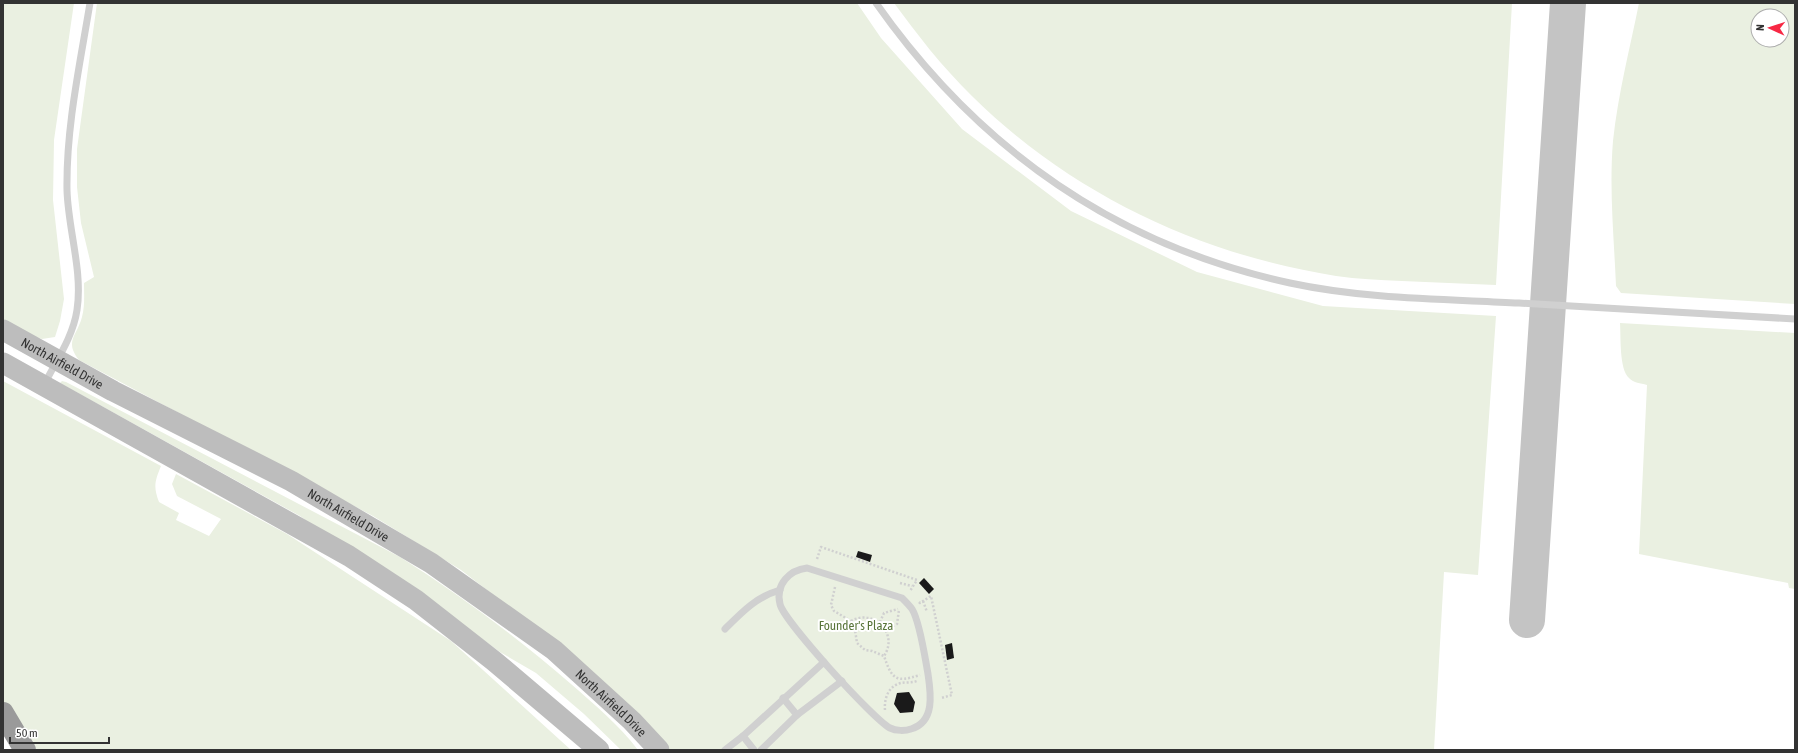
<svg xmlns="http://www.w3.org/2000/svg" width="1798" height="753" font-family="'Asap Condensed',sans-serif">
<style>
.green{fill:#eaf0e1;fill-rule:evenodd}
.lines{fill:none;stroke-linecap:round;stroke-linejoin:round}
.taxiway{stroke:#c4c4c4;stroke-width:36}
.building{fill:#1a1a1a}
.path{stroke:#d0d0d0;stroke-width:2.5;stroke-dasharray:2 2;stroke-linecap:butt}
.service{stroke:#d0d0d0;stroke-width:7}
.secondary{stroke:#bdbdbd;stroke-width:21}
.motorway{stroke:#9a9a9a;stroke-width:22}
.labels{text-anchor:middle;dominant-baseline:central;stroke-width:4;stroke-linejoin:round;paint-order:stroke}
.street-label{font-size:13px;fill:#333;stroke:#fff}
.park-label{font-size:13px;fill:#59753a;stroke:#fff}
</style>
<rect width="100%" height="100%" fill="#fff"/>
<g class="green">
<polygon points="3,3 74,3 54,140 53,200 64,299 60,321 55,337 42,339 27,334 3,320"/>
<path d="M97 3H857L881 38 962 129 1071 211 1197 272 1323 306 1496 316 1478 575 1444 572 1434 750H669L565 650 461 570 373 516 79 360C64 341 77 336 82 317 85 306 84 294 84 283L94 277 81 223 77 187V149Z"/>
<path d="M894 3H1512L1496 285C1464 284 1433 282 1402 281 1380 280 1357 279 1336 276 1178 251 1032 174 930 50 918 35 906 19 894 3Z"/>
<path d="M1639 3H1795V304L1621 293 1616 286C1614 238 1609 189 1613 141 1618 94 1630 48 1639 3ZM1758 16H1782V40H1758Z"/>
<path d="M1620 323 1795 333V589L1789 588 1788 583 1639 554 1647 385C1640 383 1634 383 1629 378 1619 369 1621 336 1620 323Z"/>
<path d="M3 381 161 466C155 481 153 486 159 502L179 513 176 520 209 536 221 519 177 496 172 484 176 474 287 534 451 641 571 750H31L3 702Z"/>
<path d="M62 381 66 382 400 557C460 595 517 637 571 684 595 705 619 725 638 750H621L584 714 536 673 500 652 460 623 351 553 300 516 60 383Z"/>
</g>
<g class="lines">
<polyline class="taxiway" points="1527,620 1568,3"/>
</g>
<g class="building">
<polygon points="858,551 872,555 870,562 856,557"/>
<polygon points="924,578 934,589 929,594 919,583"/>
<polygon points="952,643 954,658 947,660 945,645"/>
<polygon points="909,692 915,702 913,712 900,713 894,704 897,693"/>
</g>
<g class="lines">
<g class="path">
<polyline points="817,559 821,547 917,580 910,591"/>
<polyline points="900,583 912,586"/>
<path d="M835 587 831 605 834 611 851 621 855 630 857 643 865 650 872 651 884 656C892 679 895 683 920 675"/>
<polyline points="923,601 927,612"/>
<polyline points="919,602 920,603 931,596 952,695 941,698"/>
<path d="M851 621C874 608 899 634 884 656"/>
<polyline points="880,622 884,613 898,609"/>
<polyline points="885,627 892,627 897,624 899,610"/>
<path d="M885 710C884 699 888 686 901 683 906 682 912 683 917 681"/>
</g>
<g class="service">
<path d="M876 3C978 148 1115 245 1290 283 1364 299 1443 299 1519 303 1611 308 1703 314 1795 319"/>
<path d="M44 385C56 361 73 337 77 310 83 271 68 229 67 190 66 127 80 64 90 3"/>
<path d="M807 568 902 598C906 602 909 605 912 609 920 622 925 658 928 674 931 694 935 722 911 729 905 731 896 731 890 728 874 720 783 620 780 604 775 584 790 570 807 568Z"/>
<path d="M725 629C742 612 756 597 780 590"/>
<polyline points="783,698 797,715"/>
<polyline points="743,736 754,750"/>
<polyline points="725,750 743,736 824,662"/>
<polyline points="761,750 797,715 842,681"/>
</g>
<g class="secondary">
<path id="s1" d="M3 330 113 391 291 481 431 563 554 650 632 721 659 750"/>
<polyline points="3,363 349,556 416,600 494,661 599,750"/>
</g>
<polyline class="motorway" points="3,713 25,750"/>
</g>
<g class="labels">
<g class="street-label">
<text stroke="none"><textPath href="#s1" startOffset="68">North Airfield Drive</textPath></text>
<text stroke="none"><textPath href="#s1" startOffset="392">North Airfield Drive</textPath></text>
<text stroke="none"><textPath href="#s1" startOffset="716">North Airfield Drive</textPath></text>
</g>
<g class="park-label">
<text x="856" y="625">Founder's Plaza</text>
</g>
</g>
<rect width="1798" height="753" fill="none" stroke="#333333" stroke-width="8"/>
<g transform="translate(1770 28) rotate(273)"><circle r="19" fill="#ffffff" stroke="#adadad"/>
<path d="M0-3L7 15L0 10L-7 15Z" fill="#f72844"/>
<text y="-6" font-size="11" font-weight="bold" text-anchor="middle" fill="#333333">N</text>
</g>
<path d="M10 737v6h99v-6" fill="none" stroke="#333333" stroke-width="2"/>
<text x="16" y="737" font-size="12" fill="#333333" stroke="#ffffff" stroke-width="3" paint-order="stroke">50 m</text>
</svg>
